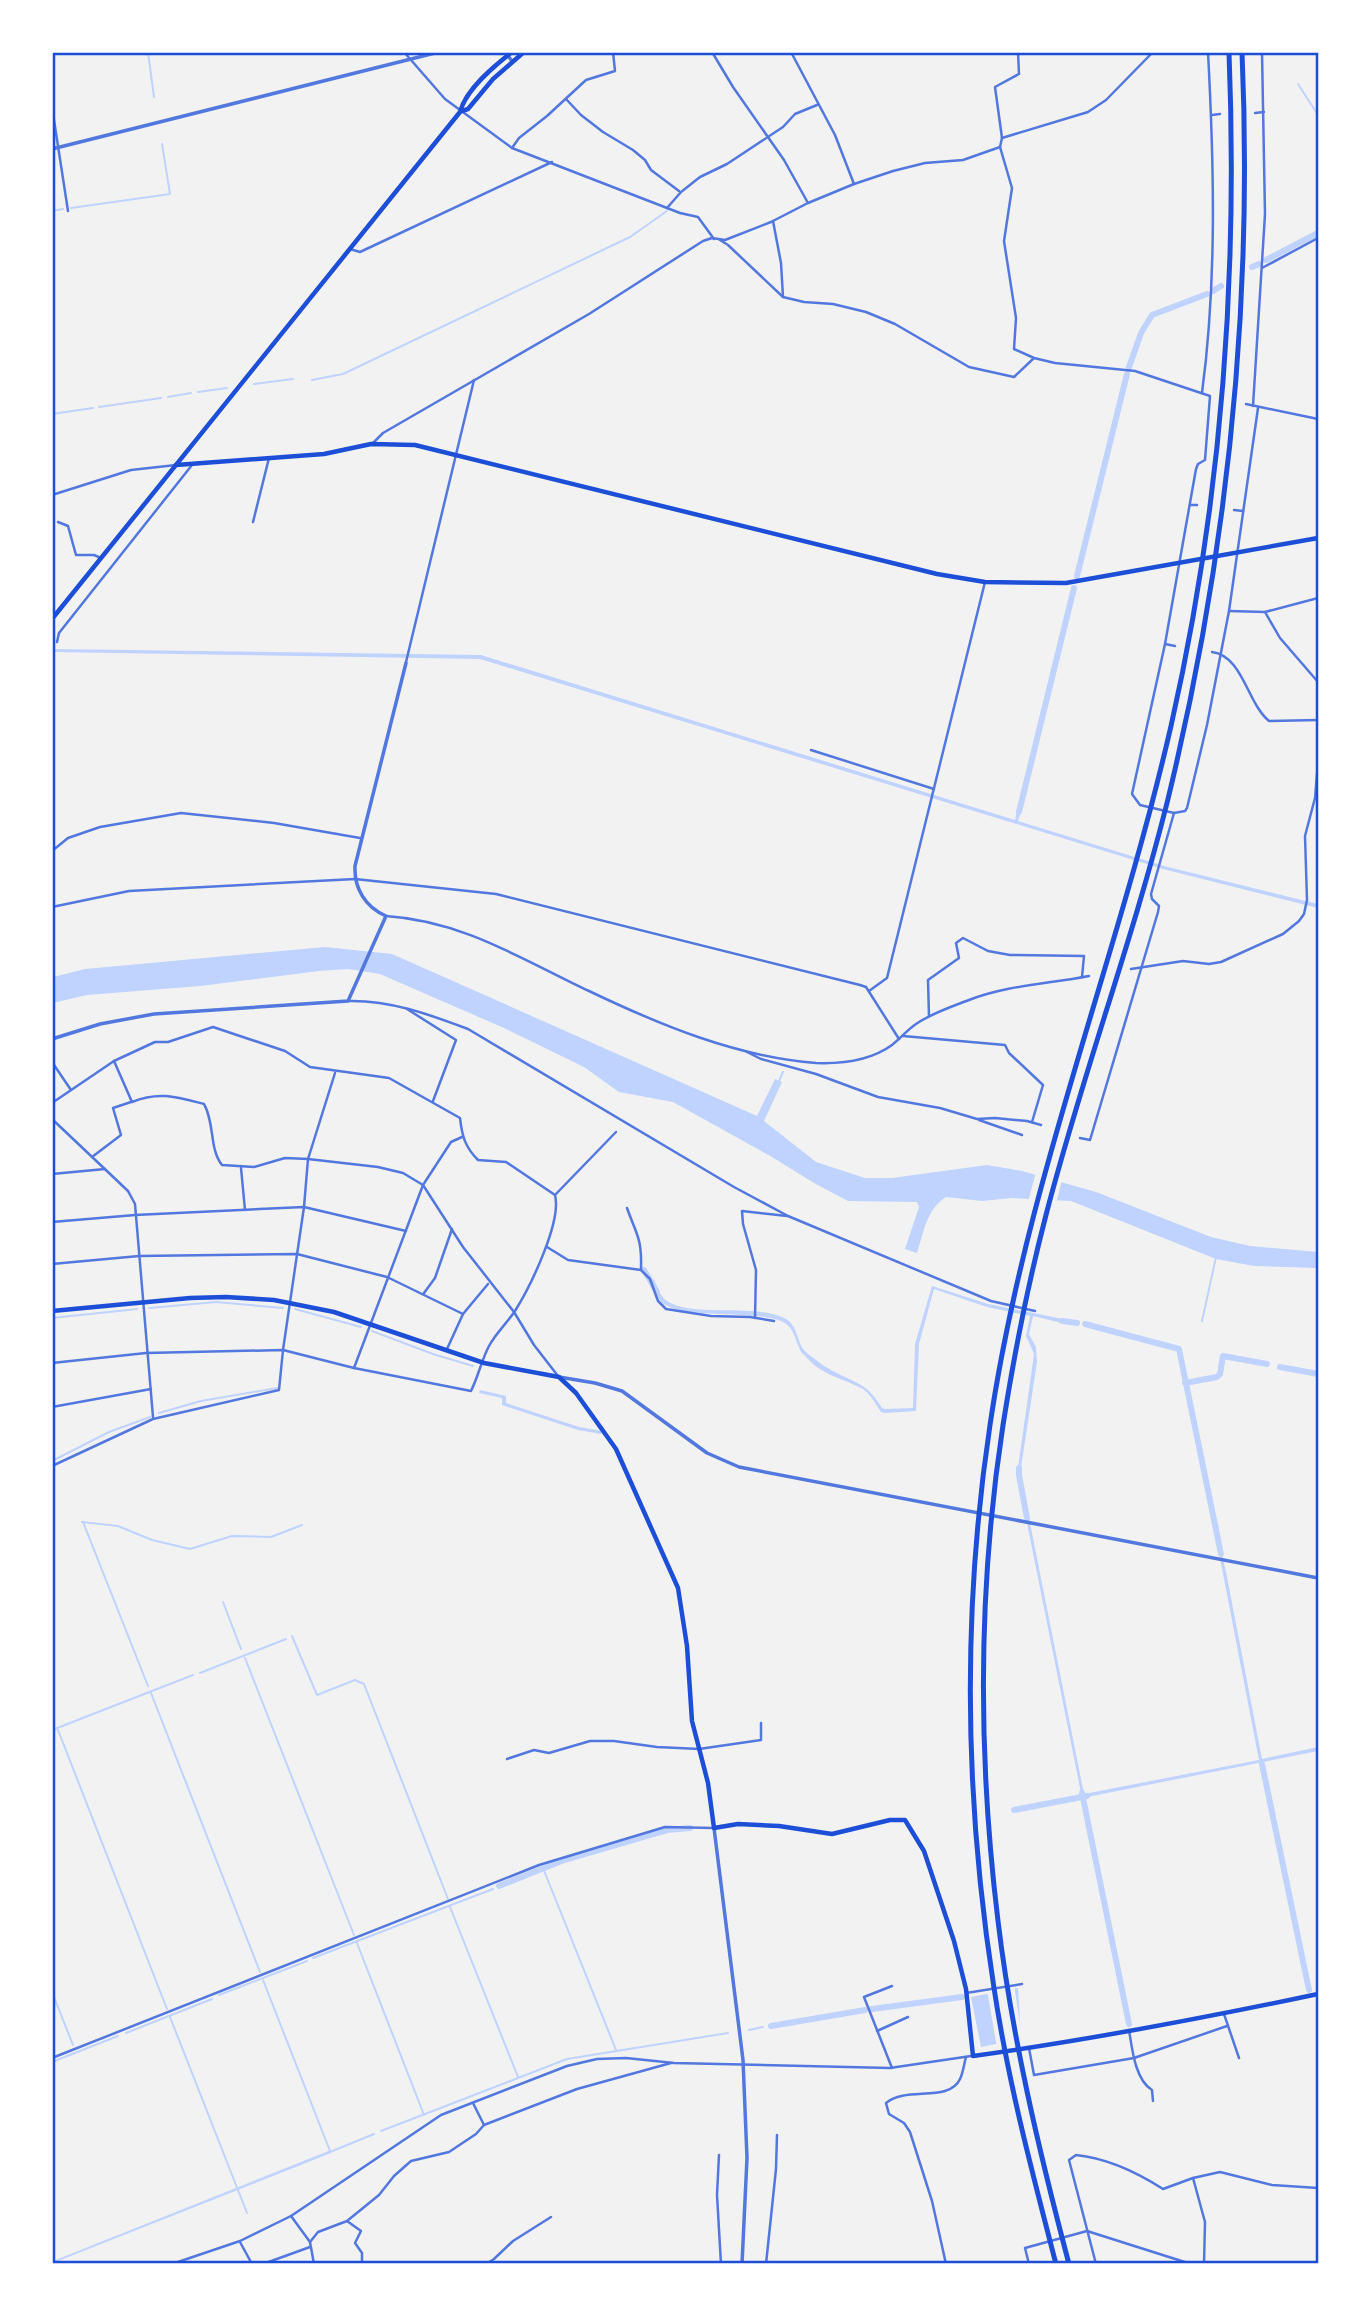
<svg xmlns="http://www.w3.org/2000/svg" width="1371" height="2316" font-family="Manrope,sans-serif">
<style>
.water{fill:#bfd3fe}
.pier{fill:#f2f2f2}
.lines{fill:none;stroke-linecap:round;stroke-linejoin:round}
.stream{stroke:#bfd3fe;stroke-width:2}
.canal{stroke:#bfd3fe;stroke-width:6}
.minor{stroke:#5277de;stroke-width:2.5}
.tertiary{stroke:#5277de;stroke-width:3.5}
.secondary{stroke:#1d4ed8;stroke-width:4.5}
.primary{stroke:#1d4ed8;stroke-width:4.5}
.motorway{stroke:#1d4ed8;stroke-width:5}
.neatline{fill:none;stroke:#1d4ed8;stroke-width:2.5}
</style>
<rect width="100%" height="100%" fill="#f2f2f2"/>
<g class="water">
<polygon points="52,649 481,655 1015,820 1017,811 1021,812 1018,821 1164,866 1318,904 1318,908 1163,869 480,659 53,652"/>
<path d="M325 947 392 954 757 1116 775 1079 782 1082 764 1121 816 1162 865 1178H892L987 1165 1022 1171 1096 1192 1211 1237 1250 1246 1318 1252V1268L1254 1266 1216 1259 1071 1201 1012 1198 982 1201 946 1197C926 1210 924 1232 917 1253L905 1249 919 1207 917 1202 848 1201 814 1183 772 1157 673 1102 619 1092 584 1067 504 1028 380 974 348 969 319 971 200 986 87 995 53 1003V977L85 969Z"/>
<path d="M654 1279C657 1287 660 1296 667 1301 692 1318 753 1303 784 1318 797 1324 796 1337 803 1349 806 1353 811 1356 815 1359 842 1382 864 1376 882 1408L885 1409 913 1408 915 1344 932 1286 988 1304 1068 1320 1066 1324 1033 1316 1029 1334 1036 1347 1037 1362 1020 1474 1017 1475 1034 1354 1026 1336 1030 1316 987 1307 934 1289 919 1344 916 1411 885 1413 881 1412C875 1403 870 1393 861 1388 844 1379 829 1377 813 1364 810 1361 805 1356 802 1353 795 1342 795 1328 783 1322 755 1308 674 1322 659 1299 655 1293 654 1285 654 1279Z"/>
<polygon points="480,1390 506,1396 506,1403 579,1427 602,1431 601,1434 578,1430 502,1405 502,1398 479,1393"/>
<polygon points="1026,1518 1029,1518 1084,1794 1259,1760 1219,1553 1222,1554 1227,1577 1262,1759 1318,1747 1318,1751 1082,1798"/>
<polygon points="1018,1988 1021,2039 981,2047 971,1997"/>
<polygon points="331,2150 331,2153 53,2263 53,2261"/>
</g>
<g class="pier">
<polygon points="1036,1172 1062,1180 1056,1204 1028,1202"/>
<polygon points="1014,1985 1023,2042 997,2048 987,1990"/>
</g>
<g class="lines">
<g class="stream">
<polyline points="148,52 154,97"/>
<polyline points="1298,84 1318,115"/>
<polyline points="71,208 170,194 162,144"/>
<polyline points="52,211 63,209"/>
<polyline points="312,380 343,374 630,237 667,211"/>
<polyline points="254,384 293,379"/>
<polyline points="198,392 227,388"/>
<polyline points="168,397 191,393"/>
<polyline points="99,407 161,398"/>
<polyline points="52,414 93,408"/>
<polyline points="779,1081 783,1072"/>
<polyline points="149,1308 216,1302 283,1308"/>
<polyline points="295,1309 361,1327"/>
<polyline points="52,1318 137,1309"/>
<polyline points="1202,1321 1216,1257"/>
<polyline points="372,1331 433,1354 473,1366"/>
<polyline points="159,1413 201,1401 277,1388"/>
<polyline points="52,1461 109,1432 150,1417"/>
<polyline points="82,1522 118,1526 152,1540 190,1549 232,1536 271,1537 302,1525"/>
<polyline points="83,1522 148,1686"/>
<polyline points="223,1602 241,1649"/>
<polyline points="292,1636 317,1695 355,1680 364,1684 448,1899"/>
<polyline points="245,1658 354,1935"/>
<polyline points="200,1673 286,1639"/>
<polyline points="151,1693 260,1972"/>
<polyline points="52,1717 54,1721"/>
<polyline points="52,1730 193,1675"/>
<polyline points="58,1730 167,2009"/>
<polyline points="543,1868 616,2050"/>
<polyline points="450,1907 518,2077"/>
<polyline points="357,1943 424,2115"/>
<polyline points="313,1958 493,1889"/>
<polyline points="263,1980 330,2151"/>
<polyline points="52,1992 73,2045"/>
<polyline points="219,1995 307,1961"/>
<polyline points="170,2017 247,2213"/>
<polyline points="749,2030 763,2027"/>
<polyline points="126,2033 212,1999"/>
<polyline points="52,2062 118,2036"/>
<polyline points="381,2131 567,2059 728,2033"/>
<polyline points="330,2152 374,2134"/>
</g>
<g class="canal">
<polyline points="1266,260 1318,233"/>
<polyline points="1252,267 1259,264"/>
<polyline points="1213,291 1221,286"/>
<polyline points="1129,367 1141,333 1152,315 1207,294"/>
<polyline points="1077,576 1127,374"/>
<polyline points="1019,812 1074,588"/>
<polyline points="644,1270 657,1292"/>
<polyline points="1062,1321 1077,1323"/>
<polyline points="1085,1324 1179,1349 1221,1554"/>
<polyline points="1280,1367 1318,1374"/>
<polyline points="1185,1383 1217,1377 1220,1374 1223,1356 1267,1364"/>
<polyline points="1019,1468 1019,1475 1027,1518"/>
<polyline points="1262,1764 1309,1990"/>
<polyline points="1082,1793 1129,2024"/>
<polyline points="1014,1810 1087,1796"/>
<polyline points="499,1886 564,1860 667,1830 690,1828"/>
<polyline points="872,2009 962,1997"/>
<polyline points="771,2026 865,2010"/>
</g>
<g class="minor">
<polyline points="404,52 445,99 512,148 680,213 698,217 714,239"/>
<polyline points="712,52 733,87 784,160 808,203"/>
<polyline points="791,52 835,135 854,184"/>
<polyline points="1018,52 1019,74 995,87 1002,138 1000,147 1012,188 1004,241 1016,318 1014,349 1034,358 1055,363 1135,371 1210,396 1205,460 1198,464 1196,469 1165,644 1132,794 1140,805 1174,813 1185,811 1187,808 1207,725 1229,611 1258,408"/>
<polyline points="566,99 581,115 603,132 633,150 645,160 651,170 679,191"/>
<polyline points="52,107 68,211"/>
<polyline points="1255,113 1264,112"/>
<polyline points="1212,115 1220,114"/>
<polyline points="1002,138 1088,112 1106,100 1153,52"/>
<polyline points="512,148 519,138 547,116 586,80 615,71 613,52"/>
<polyline points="667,208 681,192 700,177 727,164 783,127 795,114 817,105"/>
<polyline points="773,221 781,263 783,297"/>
<polyline points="720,240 728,245 783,297 804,302 833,304 866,312 895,324 969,367 1014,377 1034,358"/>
<polyline points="350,249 360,252 552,162"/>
<polyline points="1262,268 1318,238"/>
<path d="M1202 393C1217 281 1214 165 1208 52"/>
<polyline points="1246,404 1318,419"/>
<polyline points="1253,406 1265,214 1262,52"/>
<polyline points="372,444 383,433 589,314 703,241 712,238 725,240 771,222 808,203 854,184 893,171 925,163 963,160 1000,147"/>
<polyline points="52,495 131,470 176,465"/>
<polyline points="1190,505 1197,505"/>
<polyline points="1234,510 1243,511"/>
<polyline points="58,522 68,526 76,555 94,555 101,558"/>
<polyline points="253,522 269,458"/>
<polyline points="1229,611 1265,612 1318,598"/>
<polyline points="1265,612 1280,638 1318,682"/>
<polyline points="57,642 59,633 192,465"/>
<polyline points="1165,644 1175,646"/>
<path d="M1212 652C1243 656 1247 703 1269 721L1318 720"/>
<polyline points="406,662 474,380"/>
<polyline points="811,750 934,789"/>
<polyline points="52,851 68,838 100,827 181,813 274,823 360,838"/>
<polyline points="52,907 129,891 355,879 496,894 860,985 866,987 899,1039"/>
<path d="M386 916C463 921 521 959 589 991 660 1025 737 1057 816 1063 843 1064 870 1061 892 1045 900 1039 907 1030 916 1024 932 1013 951 1007 969 1000 1008 985 1048 984 1089 976"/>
<polyline points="1131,969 1183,961 1209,964 1221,962 1283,934 1299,921 1304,914 1307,900 1305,836 1315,798 1318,762"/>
<polyline points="869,991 887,978 985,582"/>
<path d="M348 1001C390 1000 428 1014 468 1029L734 1187 788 1216 991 1301 1035 1311"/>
<polyline points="407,1009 456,1040 433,1101"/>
<polyline points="929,1016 928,980 959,958 956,943 963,938 988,951 1010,955 1084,956 1082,977"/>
<polyline points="903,1036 1005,1045 1009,1053 1043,1085 1032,1122"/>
<polyline points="747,1052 761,1059 816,1074 878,1097 940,1108 977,1119 995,1118 1027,1121 1041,1125"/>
<polyline points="52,1062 71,1090"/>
<path d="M52 1103 114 1061 132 1102C159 1091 177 1097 204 1104 215 1123 209 1149 222 1165L254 1167 285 1158 308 1159 378 1167 403 1173 423 1185 463 1247 514 1312 534 1345 558 1376"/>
<polyline points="52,1119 128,1191 135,1204 153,1417"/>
<polyline points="979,1120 1022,1135"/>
<polyline points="1080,1138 1090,1140 1158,912 1159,906 1152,899 1151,894 1174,813"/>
<polyline points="92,1157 121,1135 113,1108 131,1102"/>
<polyline points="241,1168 245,1210"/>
<polyline points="52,1174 105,1169"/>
<polyline points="555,1195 616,1132"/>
<path d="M627 1208C637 1236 642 1238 641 1270"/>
<polyline points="52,1222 135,1215 304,1207 406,1231"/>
<polyline points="547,1247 568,1260 641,1270 650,1279 658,1301 666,1309 711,1316 750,1317 774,1321"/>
<polyline points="52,1264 139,1256 297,1254 387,1277 463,1314"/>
<polyline points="424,1293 435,1278 452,1229"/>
<polyline points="755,1318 756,1270 743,1224 742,1211 787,1216"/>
<polyline points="447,1349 463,1314 488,1284"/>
<path d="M52 1363 146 1353 283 1350 354 1368 471 1391C478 1377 482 1359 489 1346 496 1333 507 1323 515 1311 530 1287 562 1222 555 1195L506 1162 478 1160C465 1147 462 1136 460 1118L389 1078 310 1067 285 1051 213 1027 168 1042H155L114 1061"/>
<polyline points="354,1368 423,1185 451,1142 462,1137"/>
<polyline points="52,1407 151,1389"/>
<polyline points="52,1466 153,1419 279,1390 283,1350 304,1207 308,1159 335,1073"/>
<polyline points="507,1759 534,1750 549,1753 590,1741 614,1741 657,1747 699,1749 761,1740 761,1723"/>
<polyline points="966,1993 1022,1984"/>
<polyline points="1224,2014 1239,2058"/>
<path d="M1129 2030C1132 2048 1135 2080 1152 2090L1153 2101"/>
<polyline points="877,2031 908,2017"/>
<polyline points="1029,2048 1034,2075 1134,2058 1227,2026"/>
<polyline points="52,2058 539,1865 665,1827 713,1828"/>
<polyline points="892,2068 864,1997 892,1986"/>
<polyline points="473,2103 484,2125"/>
<polyline points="719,2155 717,2195 721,2264"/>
<polyline points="1193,2178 1205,2222 1204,2264"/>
<polyline points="291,2216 310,2242"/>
<polyline points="347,2221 361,2231 355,2243 362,2253 362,2264"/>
<polyline points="240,2242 252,2264"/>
<polyline points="172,2264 240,2241 291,2216 441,2115 567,2066 597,2059 626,2058 674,2063 890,2068 971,2056"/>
<polyline points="263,2264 310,2247"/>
<polyline points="314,2264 310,2242 318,2232 347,2221 379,2195 394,2176 411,2161 449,2152 476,2134 484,2125 577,2089 671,2063"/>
<polyline points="486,2264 494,2259 513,2241 551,2217"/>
<polyline points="766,2264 776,2169 777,2135"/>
<path d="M946 2264 932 2201 910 2132 904 2123 889 2114 886 2103C906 2086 949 2103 960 2079 963 2073 964 2064 966 2057"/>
<polyline points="1029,2264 1025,2248 1087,2231 1191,2264"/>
<path d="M1096 2264 1069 2160 1076 2155C1106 2158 1138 2173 1163 2189L1193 2178 1220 2172 1272 2185 1318 2188"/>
</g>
<g class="tertiary">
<polyline points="505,52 512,61"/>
<polyline points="52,149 439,52"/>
<path d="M52 1039 100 1024 154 1014 348 1001 386 916C365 907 354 888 355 866L406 663"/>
<polyline points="559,1377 595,1383 622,1391 707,1453 739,1467 1318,1578"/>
<polyline points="714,1828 743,2060 747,2158 742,2264"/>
</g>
<g class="secondary">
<polyline points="176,465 324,454 371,444 415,445 937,574 985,582 1066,583 1318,538"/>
<path d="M52 1311 190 1298 226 1297 274 1300 334 1312 484 1363 559 1377 576 1393 616 1449 678 1588 687 1646 692 1721 708 1783 714 1828 738 1824 779 1826 832 1834 890 1820H905L924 1851 954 1941 966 1989 973 2056C1088 2040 1204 2018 1318 1994"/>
</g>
<g class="primary">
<polyline points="462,111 468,109 493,79 524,52"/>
<path d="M52 619 460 112C466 89 494 66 512 52"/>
</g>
<g class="motorway">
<path d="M1056 2264C1032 2172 1008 2081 994 1988 965 1803 962 1611 990 1425 1025 1186 1117 961 1171 726 1221 506 1238 278 1229 52"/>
<path d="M1069 2264C1039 2151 1012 2037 998 1921 978 1757 978 1588 1003 1425 1014 1355 1028 1284 1046 1215 1082 1076 1132 942 1167 803 1227 558 1253 305 1242 52"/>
</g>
</g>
<rect width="1371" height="2316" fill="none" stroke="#ffffff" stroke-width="108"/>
<rect x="54" y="54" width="1263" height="2208" class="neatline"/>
</svg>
